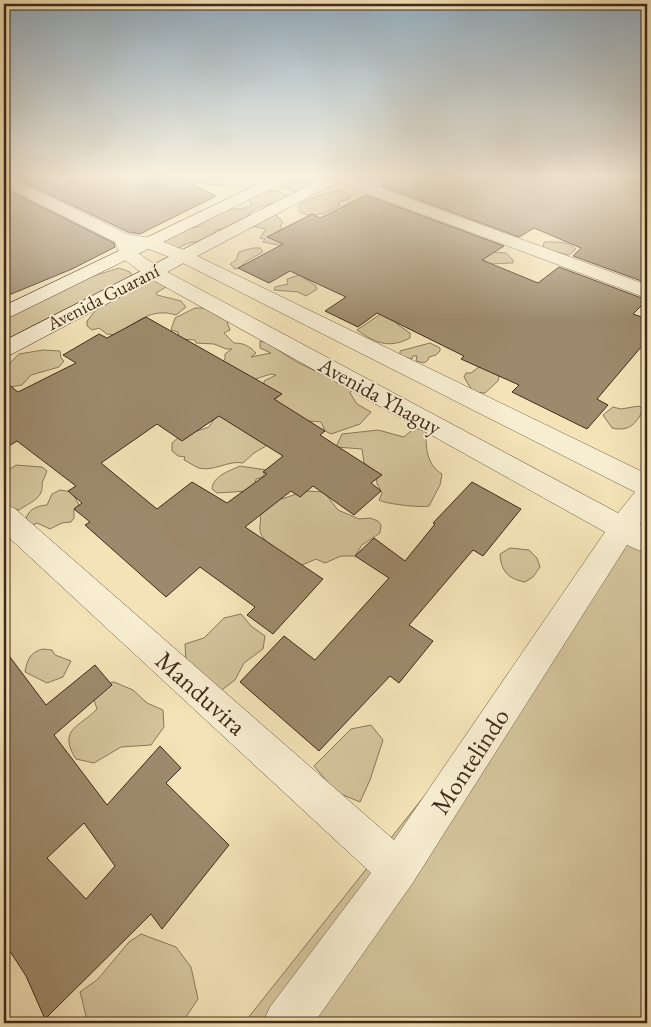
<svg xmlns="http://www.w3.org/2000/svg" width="651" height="1027" font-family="'EB Garamond',serif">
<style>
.green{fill:#d4c49c;stroke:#8a775c}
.building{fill:#9d8a6c;stroke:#3f2a1b;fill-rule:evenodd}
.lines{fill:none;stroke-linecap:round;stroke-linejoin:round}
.street-casing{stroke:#6c5842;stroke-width:1}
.secondary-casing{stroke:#3f2a1b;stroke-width:1}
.street{fill:#f7edd0;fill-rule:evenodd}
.secondary{fill:#f7edd0;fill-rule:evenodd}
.labels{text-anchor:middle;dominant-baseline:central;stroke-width:4;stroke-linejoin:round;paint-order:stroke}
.far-street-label{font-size:19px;fill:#3f2a1b;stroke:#f7edd0}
.street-label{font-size:22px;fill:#3f2a1b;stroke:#f7edd0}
.near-street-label{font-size:26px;fill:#3f2a1b;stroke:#f7edd0}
</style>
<rect width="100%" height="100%" fill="#f3e3b7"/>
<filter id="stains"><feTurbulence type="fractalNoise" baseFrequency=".004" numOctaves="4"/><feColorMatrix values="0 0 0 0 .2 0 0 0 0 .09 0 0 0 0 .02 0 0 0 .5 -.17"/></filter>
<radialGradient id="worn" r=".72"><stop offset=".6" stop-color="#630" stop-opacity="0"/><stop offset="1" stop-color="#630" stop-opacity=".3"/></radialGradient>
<g class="green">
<polygon points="103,177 221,177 225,183 222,186 196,183 185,178 175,181"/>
<polygon points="305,179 314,180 315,185 298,192 280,187 282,184"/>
<path d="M277 191 287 195 284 200 259 207 249 213 246 220 230 228 216 230C204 247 198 238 184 245 180 247 178 249 173 251L155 238 203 225V221L220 209H242L252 205 250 200C256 192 268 191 277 191Z"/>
<path d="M340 191 351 196 349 199 338 202 340 205C328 213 310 220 299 211V205C308 199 329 191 340 191Z"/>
<polygon points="271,215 277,216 283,222 280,226 282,229 276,235 279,241 288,247 263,242 265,239 260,238 266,229 252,226"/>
<path d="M544 242C555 242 568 241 576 249L569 255 543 249Z"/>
<polygon points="253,248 260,248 263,252 245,262 241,268 235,269 230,264 236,260 239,252"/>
<polygon points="489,252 506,253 513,260 513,263 488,264 482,258"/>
<path d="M119 268 130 272 133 277 152 279 166 287 156 293 157 295 181 301 186 307 176 315C151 307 136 323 116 335L107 334 99 328 92 330 87 326V321L99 306 4 357V319L90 277Z"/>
<polygon points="300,275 316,286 317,289 306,296 298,292 274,290 275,287 288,284 287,279"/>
<path d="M195 308H206L231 320 227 322 230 330 224 333 234 343C244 343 249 346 256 353L251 357 271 353 260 348V341L267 343 297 362 353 389 350 393 357 404 371 412 360 424 331 434 325 431 321 422 309 421 254 453 243 463C228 460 214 472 199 468 193 466 189 462 184 460L185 457 178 456 172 451V443L179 437 209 427C219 406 252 405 272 401L278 397 276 391 264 387V381L276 375 271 374 252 380 220 364 225 359V354L232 349H226L214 344 196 343 195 340 179 339 178 332 171 330 175 318Z"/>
<path d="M385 311 403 319 397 324 410 333V338C389 349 375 343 357 330Z"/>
<polygon points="430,343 440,348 440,351 436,355 429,357 428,360 424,363 416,361 417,356 413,356 412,359 400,356 400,351"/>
<polygon points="43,350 60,351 61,358 64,361 59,367 31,375 22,385 4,388 4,369 19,354"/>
<polygon points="479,367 491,369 499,377 498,381 485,393 473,392 464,377 466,373 471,373"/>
<path d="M639 406 643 410C636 424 629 432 612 428L603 415 613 407 621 409Z"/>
<path d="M414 428 426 431C426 448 426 464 442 474L440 485 429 506C421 508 386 504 379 500L382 493 377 484 376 472 364 463 362 449 336 447 342 434 378 430 404 437Z"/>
<path d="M16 465 42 467 47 471 42 483C44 499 30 502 19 510L9 507 4 510V473Z"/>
<path d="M240 466 266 470 263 477 256 479 254 487 249 491 217 493 212 489C213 476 229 471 240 466Z"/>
<path d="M60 490 72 492 79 505 74 509V518L71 522 62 523 50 529 37 523 31 526 25 523C27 510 35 506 47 505L52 494Z"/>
<path d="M307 491 324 492 338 510 359 519 370 518 378 521 381 525 380 533 362 545 355 556H341L325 563 316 559 302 565C291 560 265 544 261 534 258 528 262 521 260 514L274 500C287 499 295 493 307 491Z"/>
<polygon points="626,542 647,553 647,1023 244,1023"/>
<path d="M510 548 529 550 537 558 540 567 533 577 525 582C508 579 501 571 500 554Z"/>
<polygon points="241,614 251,626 265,636 263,649 244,663 235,680 219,692 186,663 185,644 204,638 224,618"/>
<path d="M43 649 52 650 55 655 71 661 63 677 47 683 25 672C27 660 30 652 43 649Z"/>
<path d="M114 682 133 690 147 703 163 710 164 727 151 745 121 747 94 763 76 759C57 729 80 727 97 709L93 697 104 684Z"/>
<polygon points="371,725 383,740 370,780 360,802 336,792 314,766 351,729"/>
<polygon points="141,934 176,947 191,967 198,999 182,1023 84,1023 86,1016 80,992 98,979 129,942"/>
</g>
<g class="building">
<polygon points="13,177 44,177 63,185 82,177 176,177 216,196 140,234 128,232"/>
<polygon points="400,177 647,177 647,283 573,256 581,248 534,228 519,237 381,186"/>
<polygon points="4,188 114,243 115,247 72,269 4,297"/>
<polygon points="366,195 504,246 482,260 538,283 559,267 647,300 633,314 647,319 647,340 597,399 608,405 587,429 512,392 519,385 461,359 464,356 377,313 358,327 325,311 346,297 290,271 269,283 238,268 283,244 267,237 312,214 320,218"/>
<path d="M146 317 282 394 274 399 325 431 320 435 382 475 371 483 381 491 354 515 313 486 300 497 291 491 245 527 323 579 273 634 247 615 255 607 200 567 166 597 85 525 90 522 74 509 82 503 68 491 76 486 17 441 4 449V381L18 392 76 363 63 355 99 334 107 338ZM219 416 283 456 263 472 267 474 227 503 192 482 157 509 101 463 157 424 182 441Z"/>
<polygon points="472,482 521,509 483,556 473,550 409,625 433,641 399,683 390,676 319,751 240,682 284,636 315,660 389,578 355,556 374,538 405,561 435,524 433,523"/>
<path d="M4 649 46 705 95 665 112 685 54 735 107 805 160 746 181 768 166 783 229 845 162 929 151 914 45 1019 26 976 4 942ZM84 823 115 866 86 899 47 858Z"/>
</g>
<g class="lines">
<defs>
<g id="street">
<path d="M4 177H9L127 234 156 239 189 252 647 474V515L640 525 647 528V554L627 545 412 884 314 1023H263L270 1007 371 873 4 533V505L14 508 394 840 605 532 146 276 121 257 115 242 4 186ZM134 246 146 248 177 260 635 492 618 513 160 268 135 251Z"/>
<polygon points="330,177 350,177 647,285 647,298 332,180"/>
</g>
<g id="secondary">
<polygon points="273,177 292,177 289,180 4,320 4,306"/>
<polygon points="325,177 344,177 341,180 12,354 4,356 4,341"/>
</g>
</defs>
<use href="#street" class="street-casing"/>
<use href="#secondary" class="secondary-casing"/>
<use href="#street" class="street"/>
<use href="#secondary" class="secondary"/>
</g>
<linearGradient id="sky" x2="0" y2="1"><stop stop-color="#94aebf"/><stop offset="0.55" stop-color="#faf2df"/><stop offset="1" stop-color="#faf2df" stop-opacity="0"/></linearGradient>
<rect width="651" height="320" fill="url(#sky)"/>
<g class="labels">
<g class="far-street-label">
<text transform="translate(103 297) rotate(-27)">Avenida Guaraní</text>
</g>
<g class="street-label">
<text transform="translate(380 396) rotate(29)">Avenida Yhaguy</text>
</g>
<g class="near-street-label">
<text transform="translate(201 693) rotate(42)">Manduvira</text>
<text transform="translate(470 761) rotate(-57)">Montelindo</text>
</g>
</g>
<rect width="651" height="1027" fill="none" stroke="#f3e3b7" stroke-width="20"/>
<rect x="5" y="5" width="641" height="1017" fill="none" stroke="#3f2a1b" stroke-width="2.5"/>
<rect x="10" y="10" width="631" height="1007" fill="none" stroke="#3f2a1b"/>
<rect width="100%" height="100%" filter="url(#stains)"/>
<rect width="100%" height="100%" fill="url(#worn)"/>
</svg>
